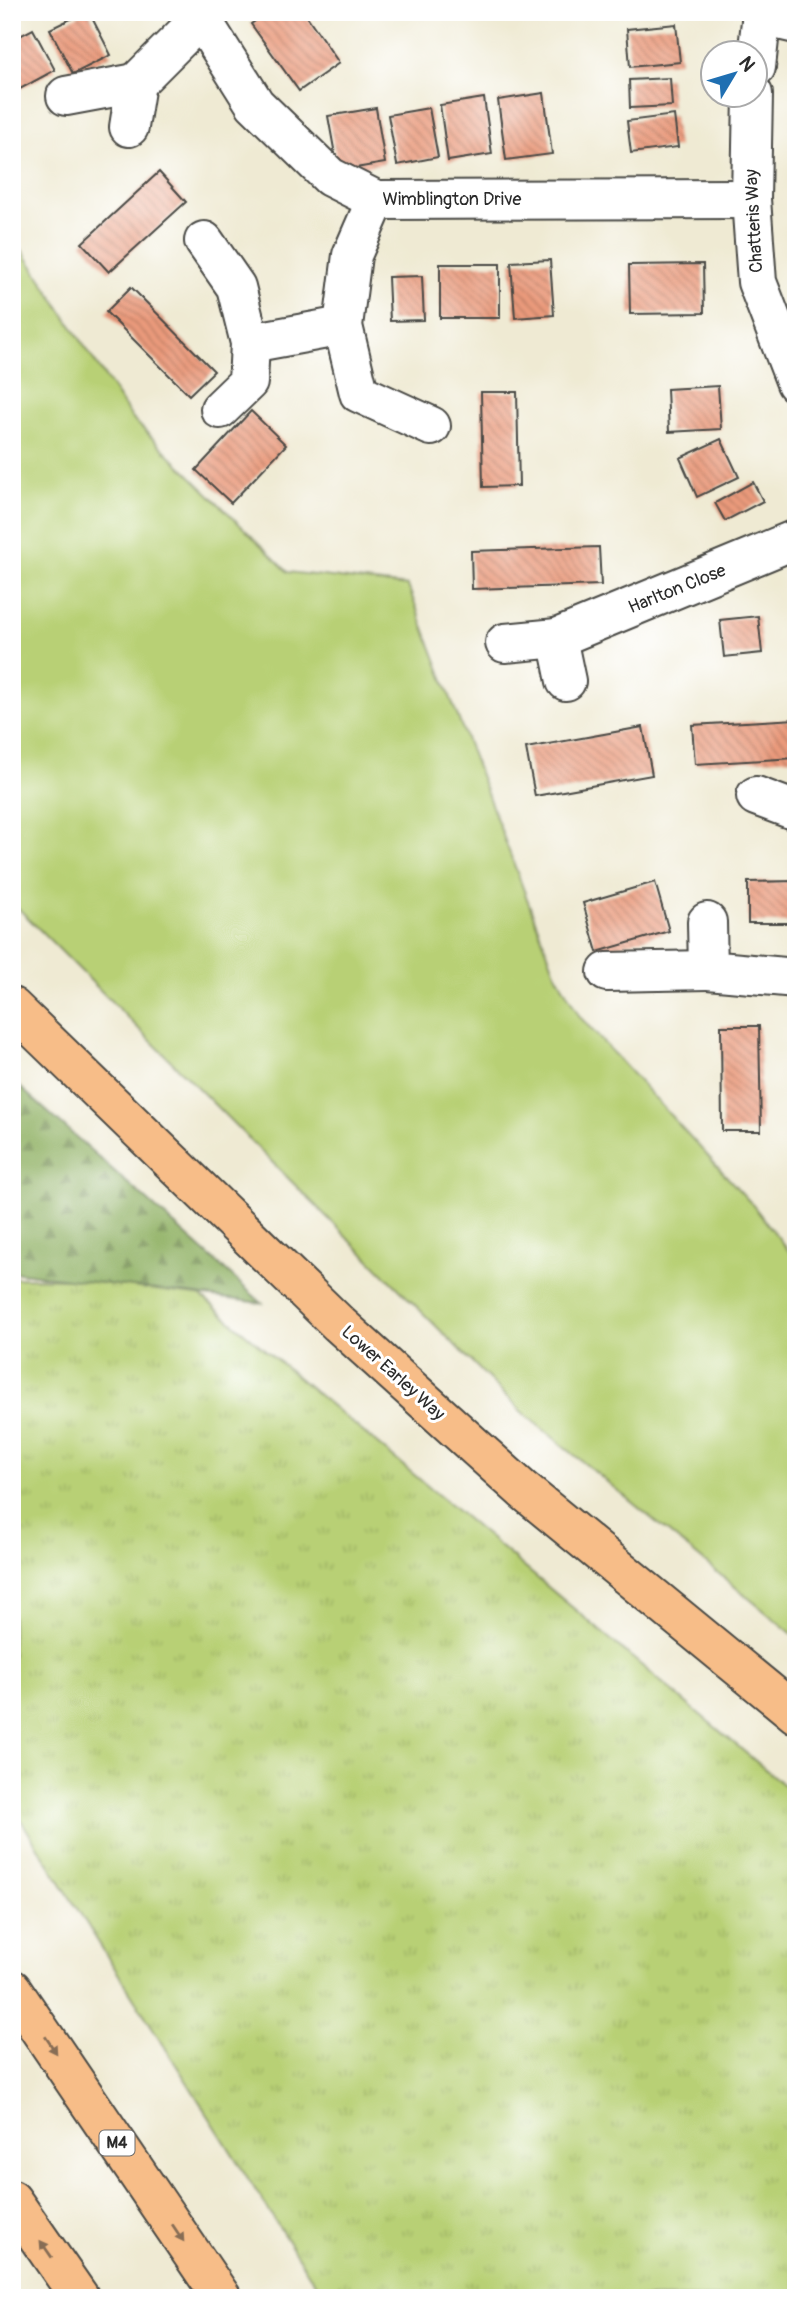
<svg xmlns="http://www.w3.org/2000/svg" width="808" height="2310" font-family="Pangolin,sans-serif">
<style>
.grass{fill:url(#grass-tufts);stroke:#727e50;stroke-width:2}
.forest{fill:url(#forest-firs);stroke:#5e6e48;stroke-width:2}
.green{fill:#b8d075;stroke:#727e50;stroke-width:2}
.building{fill:url(#building-back-hatch)}
.lines{fill:none;stroke-linecap:round;stroke-linejoin:round}
.minor-casing{stroke:#484844;stroke-width:42}
.major-casing{stroke:#484844;stroke-width:42}
.highway-casing{stroke:#484844;stroke-width:42}
.minor{stroke:#fff;stroke-width:38}
.major{stroke:#f7bd88;stroke-width:38}
.highway{stroke:#f7bd88;stroke-width:38}
.oneway{fill:#876d55}
.labels{text-anchor:middle;dominant-baseline:central;stroke-width:6;stroke-linejoin:round;paint-order:stroke}
.shield{fill:#fff;stroke:#6b6b6b;stroke-width:2}
.shield-label{font-size:16px;font-weight:bold;fill:#2b2b2b}
.street-label{font-size:18px;fill:#2b2b2b;stroke:#fff}
</style>
<defs>
<pattern id="grass-tufts" width="24" height="20" patternUnits="userSpaceOnUse" patternTransform="scale(1.75)"><rect width="24" height="20" fill="#b8d075"/><path d="M3 7l-1-3M5 7V3M7 7l1-3M15 17l-1-3M17 17v-4M19 17l1-3" fill="none" stroke="#9eb365"/></pattern>
<pattern id="forest-firs" width="22" height="20" patternUnits="userSpaceOnUse" patternTransform="scale(1.75)"><rect width="22" height="20" fill="#92b266"/><path d="M5 1l3.5 6h-7zM16 11l3.5 6h-7z" fill="#779154"/></pattern>
<pattern id="building-back-hatch" width="6" height="6" patternUnits="userSpaceOnUse" patternTransform="scale(1.75)"><rect width="6" height="6" fill="#ea9a7b"/><path d="M-1 5l2 2M0 0l6 6M5-1l2 2" fill="none" stroke="#be7e65"/></pattern>
</defs>
<rect width="100%" height="100%" fill="#fff"/>
<filter id="ink" filterUnits="userSpaceOnUse"><feTurbulence type="fractalNoise" baseFrequency=".0143" numOctaves="2"/><feDisplacementMap in="SourceGraphic" scale="14" xChannelSelector="R" yChannelSelector="G"/><feConvolveMatrix kernelMatrix="1 2 1 2 8 2 1 2 1" color-interpolation-filters="sRGB"/></filter>
<filter id="wash" filterUnits="userSpaceOnUse"><feTurbulence type="fractalNoise" baseFrequency=".00686" numOctaves="4" result="noise"/><feDisplacementMap in="SourceGraphic" scale="28" xChannelSelector="R" yChannelSelector="G"/><feGaussianBlur stdDeviation="1.57" result="paint"/><feColorMatrix in="noise" values="0 0 0 0 0 0 0 0 0 0 0 0 0 0 0 0 0 1.4 0 .05"/><feComposite in="paint" operator="in"/></filter>
<g filter="url(#wash)">
<rect width="100%" height="100%" fill="#efead3"/>
<polygon class="grass" points="12,1278 183,1281 796,1795 796,2298 328,2298 310,2276 12,1806"/>
<polygon class="forest" points="12,1080 262,1303 12,1272"/>
<polygon class="green" points="12,235 132,418 288,572 408,586 555,972 580,1017 751,1203 796,1260 796,1637 522,1412 12,902"/>
<g id="blocks">
<g class="building">
<polygon points="85,12 89,12 111,55 73,74 50,29"/>
<polygon points="268,12 304,12 339,63 299,91 251,24"/>
<polygon points="676,24 680,62 630,67 627,29"/>
<polygon points="33,29 55,70 20,89 12,75 12,40"/>
<polygon points="670,78 672,106 630,108 629,80"/>
<polygon points="544,93 552,154 506,160 498,100"/>
<polygon points="484,98 492,154 448,161 440,105"/>
<polygon points="376,108 385,163 338,171 328,116"/>
<polygon points="429,108 438,157 397,165 388,115"/>
<polygon points="674,115 678,147 631,153 627,121"/>
<rect x="791" y="127" width="5" height="38"/>
<polygon points="159,172 186,202 109,272 82,243"/>
<polygon points="550,260 554,315 515,318 511,262"/>
<rect x="440" y="264" width="60" height="54"/>
<polygon points="703,264 704,313 630,314 629,265"/>
<polygon points="422,276 424,320 390,321 388,277"/>
<polygon points="131,287 214,371 189,395 106,312"/>
<polygon points="718,386 721,429 669,432 667,389"/>
<polygon points="481,392 517,392 519,486 483,487"/>
<polygon points="251,411 286,445 231,503 196,470"/>
<polygon points="721,439 739,477 697,497 680,458"/>
<polygon points="753,482 763,501 725,521 715,503"/>
<polygon points="599,547 601,585 472,589 471,551"/>
<polygon points="758,616 762,653 724,657 720,620"/>
<polygon points="796,719 796,758 695,764 692,725"/>
<polygon points="643,727 652,775 535,796 526,748"/>
<polygon points="796,881 796,923 748,923 748,882"/>
<polygon points="655,882 669,931 597,952 583,903"/>
<polygon points="721,1026 759,1026 761,1131 722,1131"/>
</g>
</g>
</g>
<g filter="url(#ink)">
<use href="#blocks" fill-opacity="0" stroke="#484844" stroke-width="2"/>
<g class="lines">
<defs>
<g id="minor">
<polyline points="197,12 255,104 330,177 376,200 751,199"/>
<polyline points="761,16 796,24"/>
<polyline points="756,67 762,12"/>
<polyline points="753,94 751,199 757,282 796,383"/>
<polyline points="66,96 136,83"/>
<polyline points="129,127 136,83 200,19"/>
<polyline points="376,200 352,255 343,326 359,393 431,426"/>
<polyline points="204,241 236,287 250,343 248,382 220,409"/>
<polyline points="250,343 343,326"/>
<polyline points="505,643 557,638"/>
<polyline points="566,681 557,638 796,539"/>
<polyline points="756,796 796,811"/>
<polyline points="707,922 708,970 796,978"/>
<polyline points="607,972 708,970"/>
</g>
<polyline id="major" points="12,1007 339,1324 523,1490 796,1714"/>
<g id="highway">
<polyline points="12,1989 222,2298"/>
<polyline points="12,2200 80,2298"/>
</g>
</defs>
<use href="#minor" class="minor-casing"/>
<use href="#major" class="major-casing"/>
<use href="#highway" class="highway-casing"/>
<use href="#minor" class="minor"/>
<use href="#major" class="major"/>
<use href="#highway" class="highway"/>
</g>
<defs><path id="oneway-solid" d="M-6-.8H1V-3.2L6.5 0L1 3.2V.8H-6Z" transform="scale(1.75)"/></defs>
<g class="oneway">
<use href="#oneway-solid" transform="translate(51 2045) rotate(56)"/>
<use href="#oneway-solid" transform="translate(178 2233) rotate(56)"/>
<use href="#oneway-solid" transform="translate(46 2249) rotate(-125)"/>
</g>
</g>
<g class="labels">
<rect class="shield" x="99.5" y="2130.5" width="35" height="25" rx="5"/>
<g class="shield-label">
<text x="117" y="2143">M4</text>
</g>
<g class="street-label">
<text x="452" y="199">Wimblington Drive</text>
<text transform="translate(754 221) rotate(-93)">Chatteris Way</text>
<text transform="translate(677 589) rotate(-22)">Harlton Close</text>
<text transform="translate(393 1373) rotate(42)">Lower Earley Way</text>
</g>
</g>
<rect width="808" height="2310" fill="none" stroke="#fff" stroke-width="42"/>
<g transform="translate(734 74) rotate(52)"><circle r="33" fill="#ffffff" stroke="#aaaaaa" stroke-width="2"/>
<path d="M0-5L12 26L0 18L-12 26Z" fill="#1f6fb2"/>
<text y="-10" font-size="19" font-weight="bold" text-anchor="middle" fill="#2b2b2b">N</text>
</g>
</svg>
